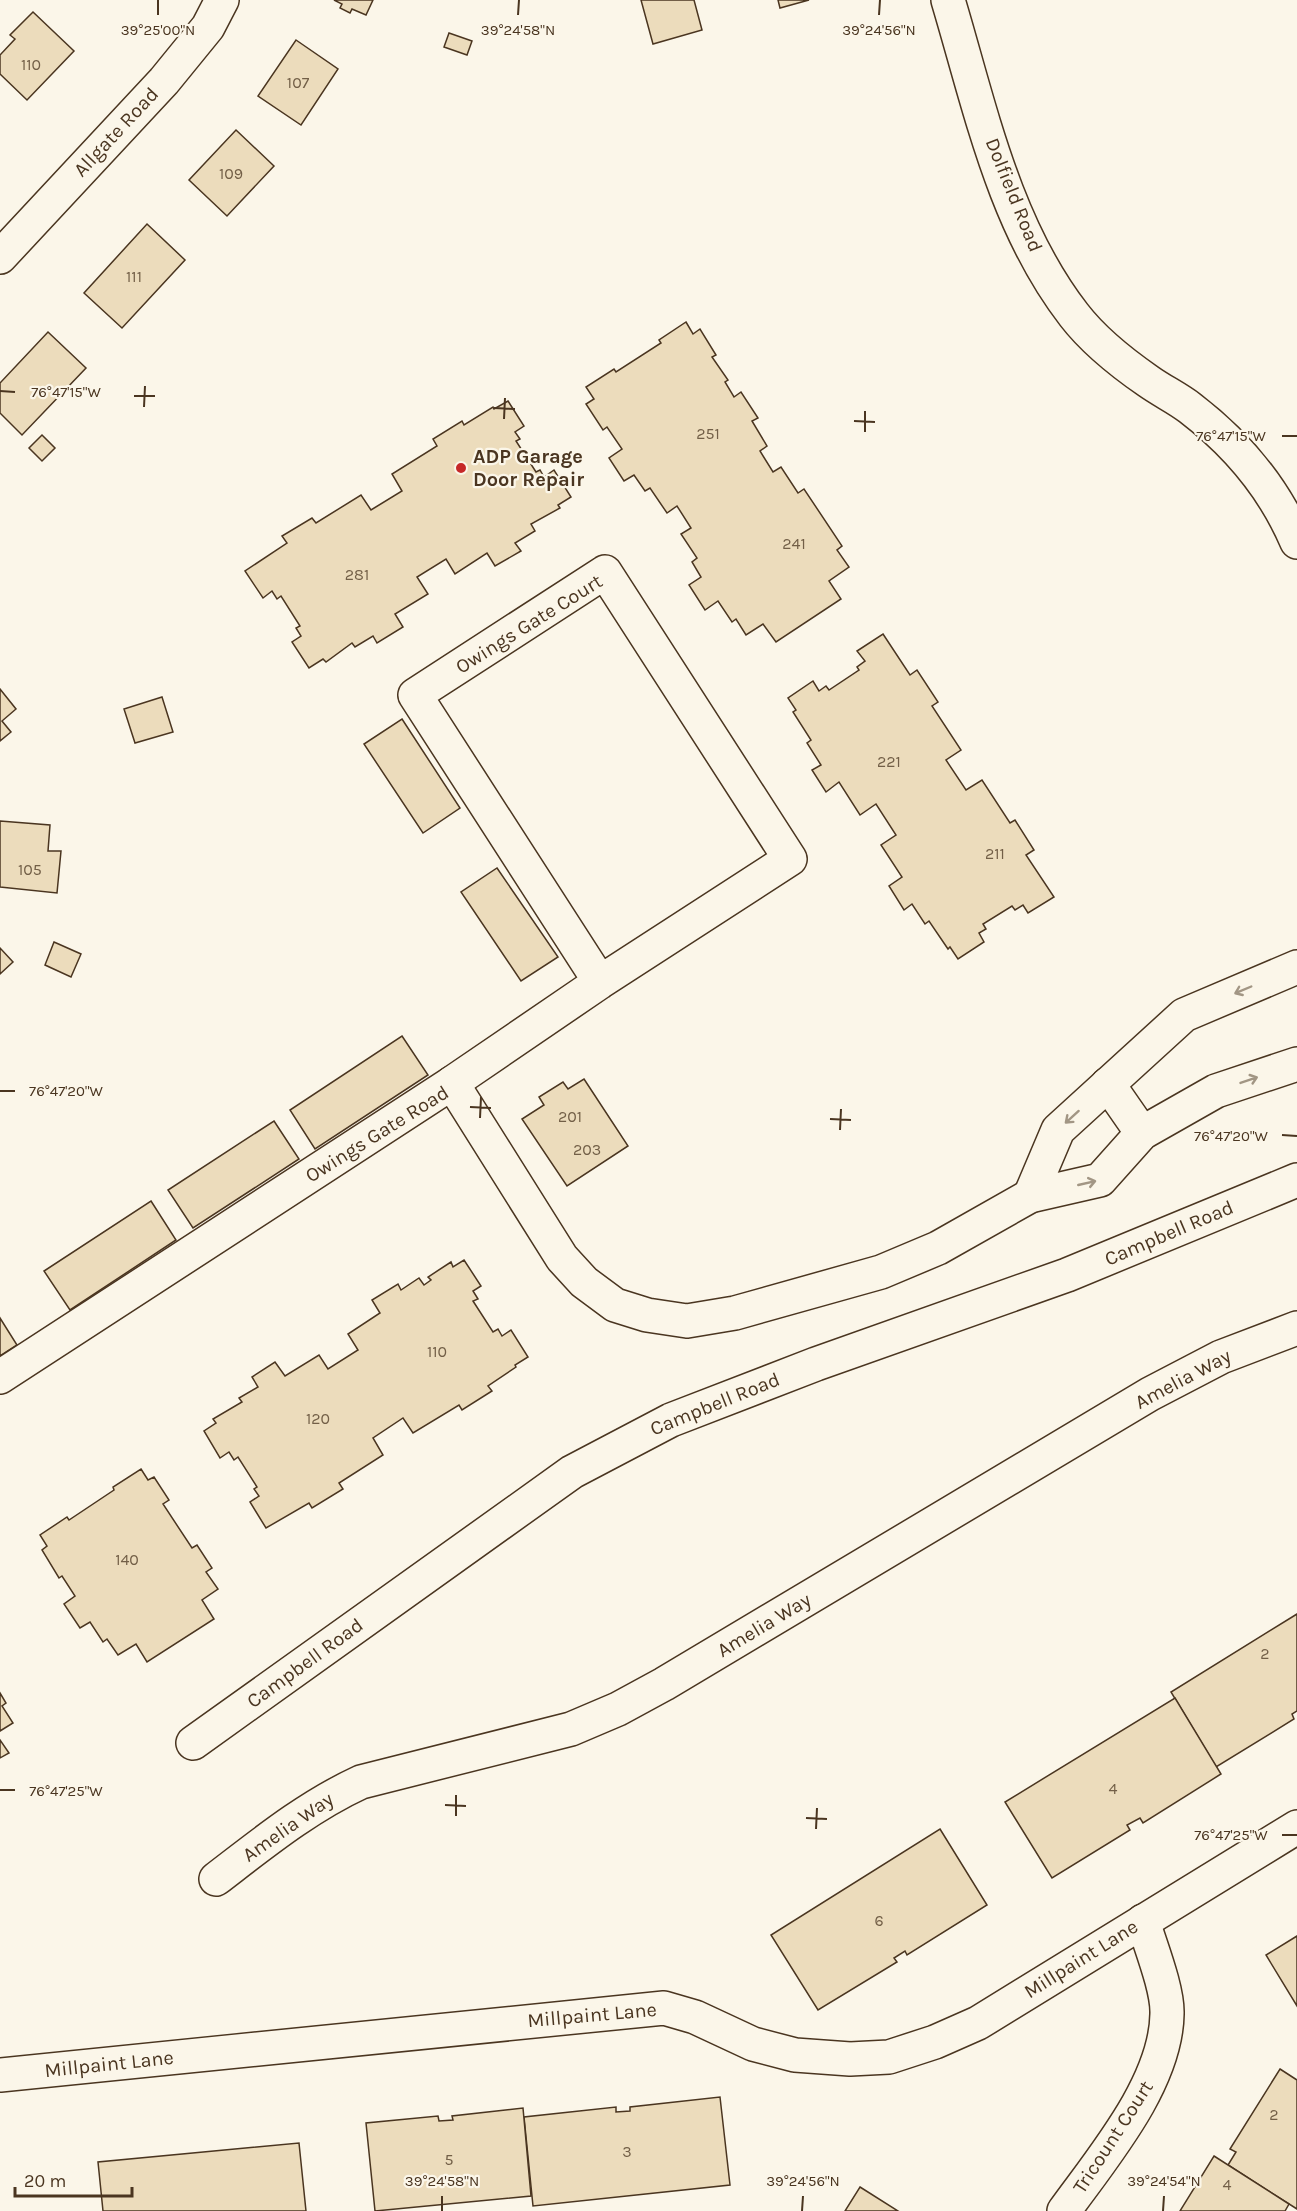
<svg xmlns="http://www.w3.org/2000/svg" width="1297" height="2211" font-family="Karla,sans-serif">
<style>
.building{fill:#ecdcbc;stroke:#4a3520;stroke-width:1.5}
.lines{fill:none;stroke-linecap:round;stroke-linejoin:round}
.minor-casing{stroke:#4a3520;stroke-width:36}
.minor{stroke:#fbf6e9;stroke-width:33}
.oneway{stroke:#a29684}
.ticks{fill:none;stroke:#4a3520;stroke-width:2}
.poi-dot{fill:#c62828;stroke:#fbf6e9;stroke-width:2}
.labels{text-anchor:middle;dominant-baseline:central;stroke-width:4.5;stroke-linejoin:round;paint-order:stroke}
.number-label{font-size:16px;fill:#725f47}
.street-label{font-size:20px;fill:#4a3520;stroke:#fbf6e9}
.poi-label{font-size:20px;font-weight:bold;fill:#4a3520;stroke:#fbf6e9;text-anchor:start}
.ticks-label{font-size:15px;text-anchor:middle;fill:#4a3520;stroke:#fbf6e9;stroke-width:4.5;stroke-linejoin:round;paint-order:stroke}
</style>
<rect width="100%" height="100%" fill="#fbf6e9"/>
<g class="building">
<polygon points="334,0 373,0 366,15 352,9 350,13 340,8 342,4"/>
<polygon points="641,0 694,0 702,30 653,44"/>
<polygon points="778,0 809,0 780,8"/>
<polygon points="33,12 74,51 27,100 0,74 0,55 15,39 10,35"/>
<polygon points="449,33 472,41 467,55 444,47"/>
<polygon points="296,40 338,69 301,125 258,96"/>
<polygon points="236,130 274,166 227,216 189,180"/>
<polygon points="147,224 185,260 122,328 84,293"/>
<polygon points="686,322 693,334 700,329 716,355 712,357 728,380 725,382 734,397 741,392 758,418 752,421 767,446 760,451 773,472 781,467 798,493 804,489 842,546 837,550 849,567 829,581 841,599 776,642 763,624 746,635 736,619 732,622 718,601 705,610 689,585 701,577 692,562 697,558 681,534 691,528 677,506 667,513 650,488 645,491 634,475 624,481 609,458 622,449 607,427 603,430 586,404 594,399 586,387 614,369 616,372 661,343 659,340"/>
<polygon points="48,332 86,368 22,435 0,413 0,383"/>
<polygon points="508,401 524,426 515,432 520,439 516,441 536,472 540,470 544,477 554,470 571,497 558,505 560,508 531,524 535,531 515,543 521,551 495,566 487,553 455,574 446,559 417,577 428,594 395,614 403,627 377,643 373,636 355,647 352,643 326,662 323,659 309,668 292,642 301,636 296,628 300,626 281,596 277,599 272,591 263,598 245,571 287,543 282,536 312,518 316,523 361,495 371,510 402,491 392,474 437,446 433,439 462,421 464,425 493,407 494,409"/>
<polygon points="42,435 55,448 42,461 29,448"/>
<polygon points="883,634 910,675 917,670 938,702 932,706 961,750 946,760 966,790 982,780 1010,823 1015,820 1034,850 1026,855 1054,897 1028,913 1023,905 1015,910 1012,906 983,924 986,929 979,933 984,942 958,959 950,947 948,949 929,921 925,924 912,904 904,910 889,886 902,877 881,845 896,835 876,804 860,815 839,782 826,792 812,770 821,765 807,743 811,740 793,712 796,710 788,698 813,681 819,691 826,686 829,690 859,670 857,667 865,661 857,651"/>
<polygon points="0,689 16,709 2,721 11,732 0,741"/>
<polygon points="162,697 173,732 135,743 124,709"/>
<polygon points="402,719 460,808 423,833 364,744"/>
<polygon points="0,821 50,825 48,851 61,851 57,893 0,887"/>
<polygon points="497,868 558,957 521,981 461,892"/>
<polygon points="54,942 81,954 71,977 45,965"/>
<polygon points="0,948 13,962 0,974"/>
<polygon points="402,1036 428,1075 315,1149 290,1110"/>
<polygon points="584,1079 628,1146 567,1186 522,1119 544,1105 539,1097 563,1082 568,1089"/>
<polygon points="274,1121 299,1159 193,1228 168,1190"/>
<polygon points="151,1201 176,1240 70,1310 44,1271"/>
<polygon points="464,1260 481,1286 473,1291 478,1299 473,1301 493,1332 498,1329 502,1336 511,1330 528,1357 515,1365 516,1367 488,1386 492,1391 462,1410 459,1405 413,1433 403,1418 373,1438 383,1455 339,1483 343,1489 312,1508 309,1503 266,1528 250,1502 259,1496 254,1489 257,1487 238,1457 234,1460 229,1452 220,1458 204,1431 216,1423 213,1419 242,1402 239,1398 258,1387 252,1377 275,1362 285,1376 319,1355 328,1369 358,1350 348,1334 380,1313 372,1300 398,1284 401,1290 419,1278 424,1285 431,1280 428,1277 451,1262 453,1267"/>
<polygon points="0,1318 17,1345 0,1356"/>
<polygon points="141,1469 148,1480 154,1477 169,1500 163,1504 192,1548 197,1545 212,1568 206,1572 218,1589 202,1600 214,1619 147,1662 136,1644 118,1655 107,1639 103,1642 90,1622 80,1628 64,1604 75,1596 62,1576 59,1578 42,1550 47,1546 40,1535 67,1517 69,1520 114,1490 113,1487"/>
<polygon points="1297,1614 1297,1711 1292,1714 1294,1719 1216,1767 1171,1692"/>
<polygon points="0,1693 6,1703 2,1706 13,1723 0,1731"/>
<polygon points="1175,1698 1221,1774 1143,1823 1140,1818 1127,1825 1130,1830 1052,1878 1005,1802"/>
<polygon points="0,1740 9,1753 0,1758"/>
<polygon points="940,1829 987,1905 907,1955 905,1951 894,1958 897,1962 818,2010 771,1935"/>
<polygon points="1297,1936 1297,2006 1266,1955"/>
<polygon points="1280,2069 1297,2080 1297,2209 1228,2165 1236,2152 1230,2149"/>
<polygon points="720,2097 730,2185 533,2206 524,2117 616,2107 616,2112 630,2111 630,2107"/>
<polygon points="523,2108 531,2196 375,2211 366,2123 438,2116 439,2121 453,2120 452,2116"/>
<polygon points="299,2143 306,2211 103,2211 98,2162"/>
<polygon points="1214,2156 1289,2204 1285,2211 1180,2211"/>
<polygon points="860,2187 898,2211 845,2211"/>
</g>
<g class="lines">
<defs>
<g id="minor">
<path d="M948 0C980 107 1004 225 1074 315 1094 341 1122 363 1148 381 1162 391 1177 398 1190 408 1237 444 1274 488 1297 542"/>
<polyline points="0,257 164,81 208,27 222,0"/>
<polyline points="452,1083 600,982 790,859 605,572 415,695 600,982"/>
<polyline points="1108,1084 1142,1133"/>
<polyline points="1030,1196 1058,1130 1184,1015 1297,967"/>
<polyline points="0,1377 452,1083 562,1258 584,1282 615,1305 647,1315 687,1321 735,1313 881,1272 938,1248 1030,1196 1100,1180 1142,1133 1216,1091 1297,1064"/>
<polyline points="193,1743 572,1472 671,1420 816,1364 1067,1275 1297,1180"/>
<path d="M216 1879C263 1843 307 1807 361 1782L571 1729 618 1709 664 1684 1150 1394 1221 1357 1297 1328"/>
<polyline points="0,2075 664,2008 695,2017 753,2044 795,2055 850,2059 889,2057 935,2042 978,2023 1297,1827"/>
<path d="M1064 2211C1103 2157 1166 2083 1167 2014 1168 1989 1150 1945 1143 1921"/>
</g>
</defs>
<use href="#minor" class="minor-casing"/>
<use href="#minor" class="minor"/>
</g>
<defs><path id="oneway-shaft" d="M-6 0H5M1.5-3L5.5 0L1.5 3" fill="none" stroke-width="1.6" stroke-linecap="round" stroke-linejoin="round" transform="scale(1.5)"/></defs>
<g class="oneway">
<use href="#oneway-shaft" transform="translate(1243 990) rotate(157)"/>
<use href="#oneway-shaft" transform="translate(1249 1080) rotate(-19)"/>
<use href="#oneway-shaft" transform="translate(1072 1117) rotate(138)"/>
<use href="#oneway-shaft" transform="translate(1087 1183) rotate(-13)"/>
</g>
<path class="ticks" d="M158 15V0M518 15 519 0M879 15 880 0M0 391 15 392M134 396H155M144 407 145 386M494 408 515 409M504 419 505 398M854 421 875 422M865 432V411M1282 436H1297M0 1091H15M470 1107 491 1108M480 1118 481 1097M830 1119 851 1120M840 1130 841 1109M1282 1135 1297 1136M0 1790H15M445 1805 466 1806M456 1816V1795M806 1818 827 1819M816 1829 817 1808M1282 1835H1297M442 2211V2196M802 2211 803 2196M1163 2211 1164 2196"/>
<circle class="poi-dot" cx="461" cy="468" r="6"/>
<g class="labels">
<g class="number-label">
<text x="31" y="64">110</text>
<text x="298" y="82">107</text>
<text x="231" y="173">109</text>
<text x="134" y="276">111</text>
<text x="708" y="433">251</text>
<text x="794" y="543">241</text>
<text x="357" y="574">281</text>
<text x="889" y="761">221</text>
<text x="995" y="853">211</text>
<text x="30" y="869">105</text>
<text x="570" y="1116">201</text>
<text x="587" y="1149">203</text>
<text x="437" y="1351">110</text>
<text x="318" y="1418">120</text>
<text x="127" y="1559">140</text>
<text x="1265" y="1653">2</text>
<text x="1113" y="1788">4</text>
<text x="879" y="1920">6</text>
<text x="1274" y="2114">2</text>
<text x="627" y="2151">3</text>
<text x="449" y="2159">5</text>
<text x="1227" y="2184">4</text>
</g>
<g class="street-label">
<text transform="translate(116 132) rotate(-47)">Allgate Road</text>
<text transform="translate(1014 195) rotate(68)">Dolfield Road</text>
<text transform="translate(529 624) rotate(-32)">Owings Gate Court</text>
<text transform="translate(377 1134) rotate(-32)">Owings Gate Road</text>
<text transform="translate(1169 1233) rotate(-23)">Campbell Road</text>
<text transform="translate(1183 1379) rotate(-28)">Amelia Way</text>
<text transform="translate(715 1404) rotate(-22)">Campbell Road</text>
<text transform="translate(764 1625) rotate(-31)">Amelia Way</text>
<text transform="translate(305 1663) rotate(-36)">Campbell Road</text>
<text transform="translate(288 1827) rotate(-35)">Amelia Way</text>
<text transform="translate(1081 1959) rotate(-32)">Millpaint Lane</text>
<text transform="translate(592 2015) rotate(-5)">Millpaint Lane</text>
<text transform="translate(109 2064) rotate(-6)">Millpaint Lane</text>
<text transform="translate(1113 2137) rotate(-57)">Tricount Court</text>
</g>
<g class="poi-label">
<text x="473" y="456">ADP Garage<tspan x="473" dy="23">Door Repair</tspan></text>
</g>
</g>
<g class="ticks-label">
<text x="158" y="35">39°25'00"N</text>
<text x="518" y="35">39°24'58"N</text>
<text x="879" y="35">39°24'56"N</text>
<text x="66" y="397">76°47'15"W</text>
<text x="1231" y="441">76°47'15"W</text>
<text x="66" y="1096">76°47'20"W</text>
<text x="1231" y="1141">76°47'20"W</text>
<text x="66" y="1796">76°47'25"W</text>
<text x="1231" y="1840">76°47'25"W</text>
<text x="442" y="2186">39°24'58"N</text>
<text x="803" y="2186">39°24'56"N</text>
<text x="1164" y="2186">39°24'54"N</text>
</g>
<path d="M15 2187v9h117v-9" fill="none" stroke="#4a3520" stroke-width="3"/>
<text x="24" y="2187" font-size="18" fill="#4a3520" stroke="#fbf6e9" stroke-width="4.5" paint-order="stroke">20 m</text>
</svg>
